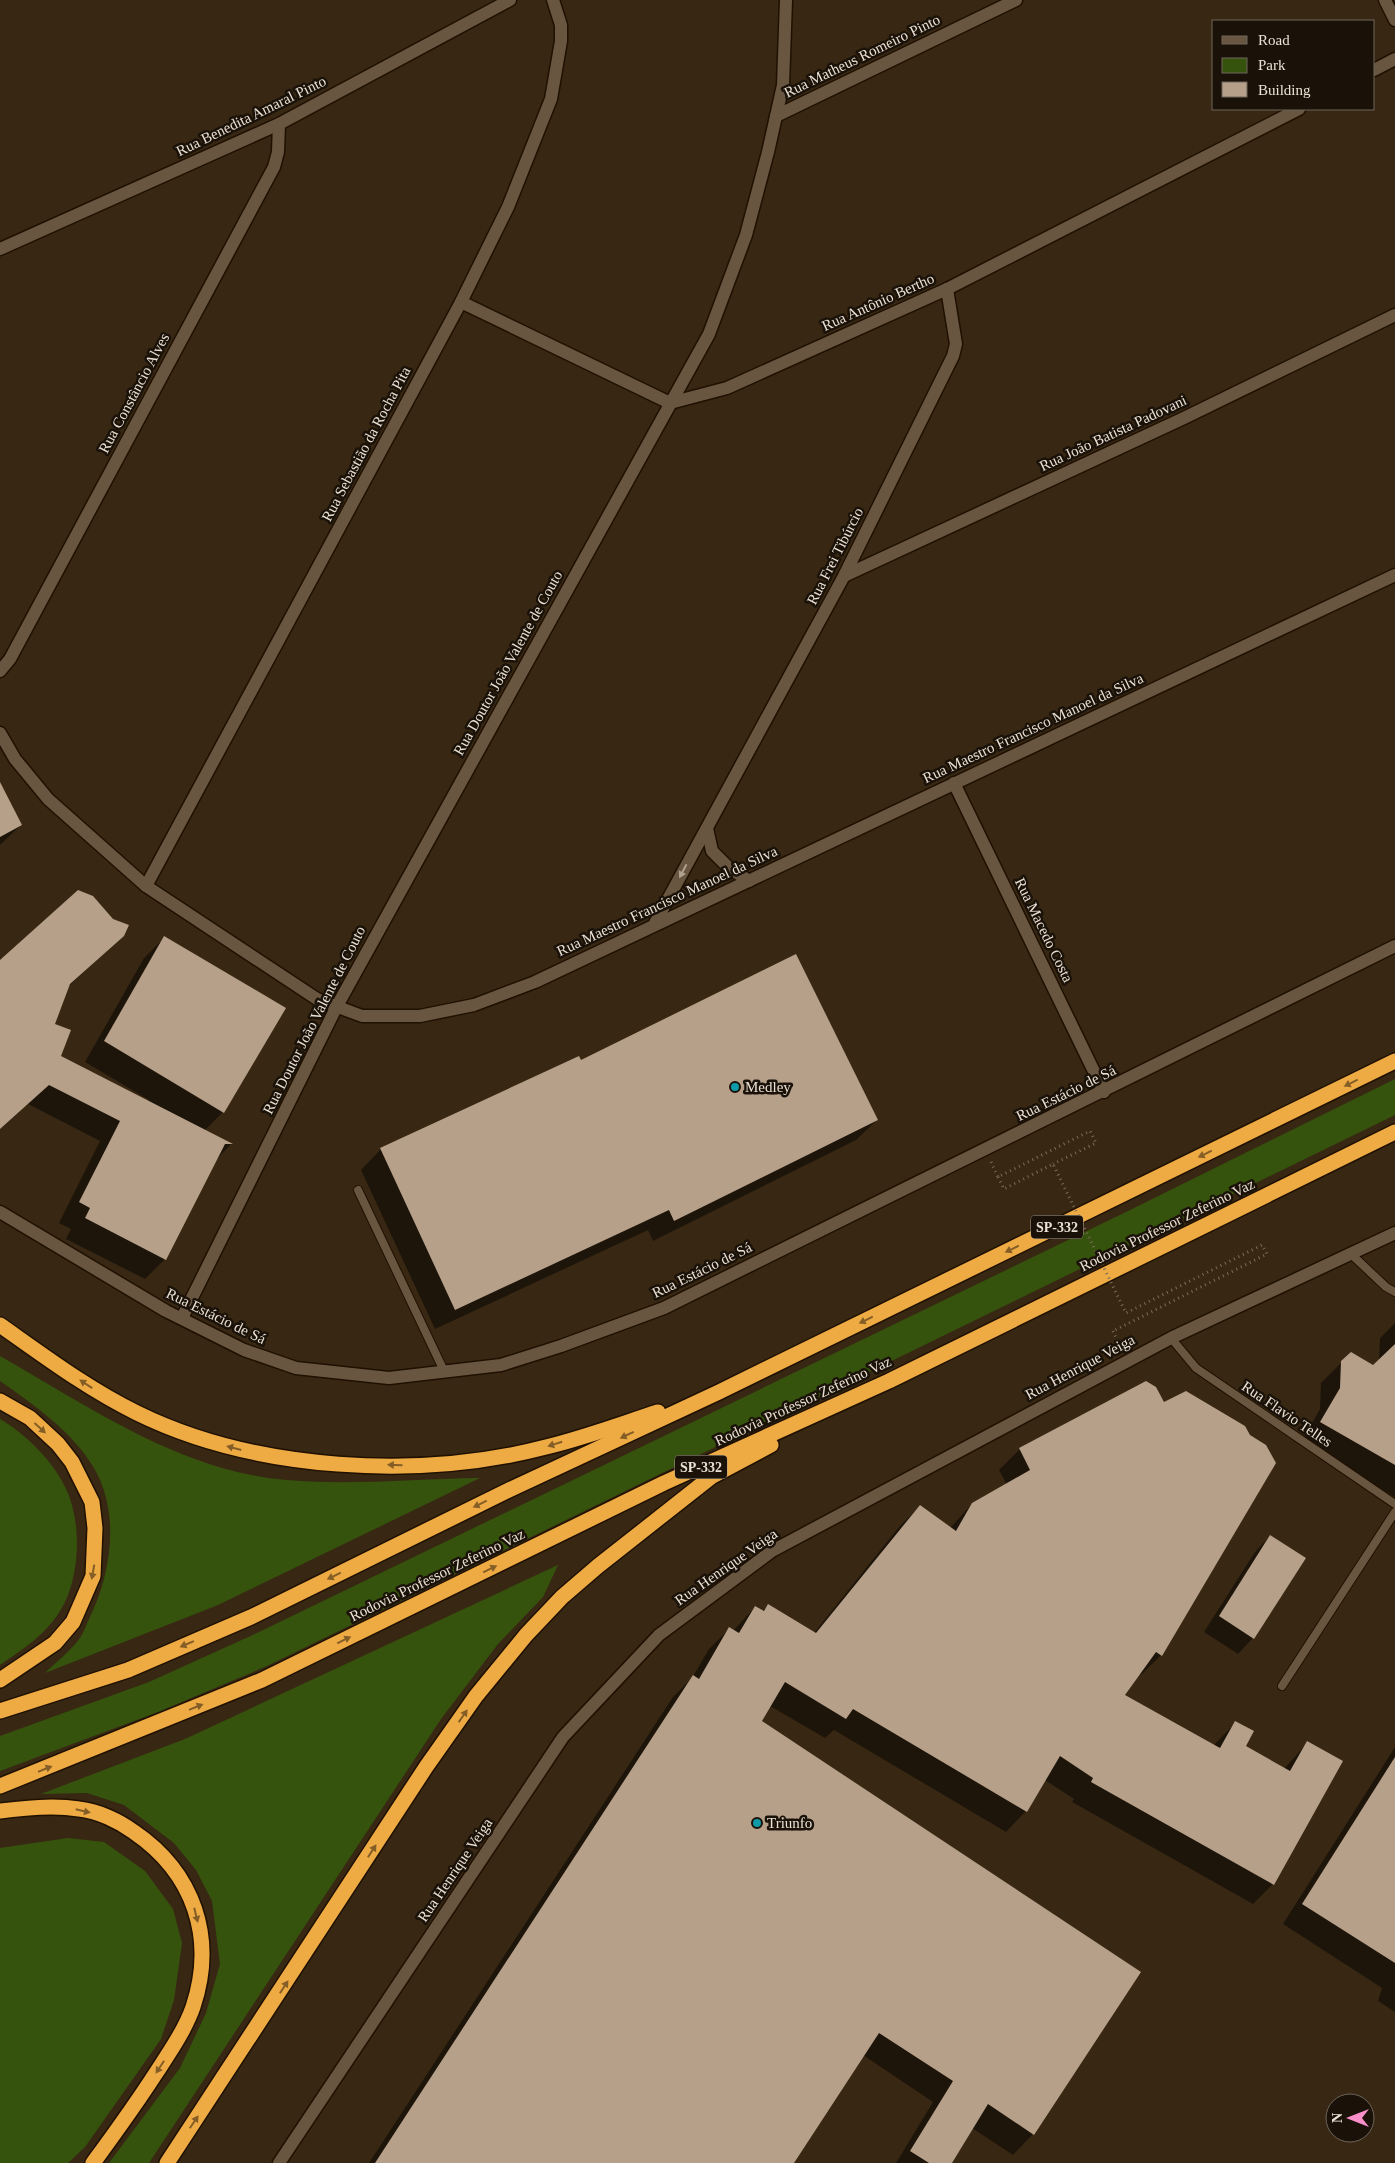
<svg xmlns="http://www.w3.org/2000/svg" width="1395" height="2163" font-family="'Times New Roman',serif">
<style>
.green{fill:#36530d}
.shadow{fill:#0007}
.building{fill:#b7a08a}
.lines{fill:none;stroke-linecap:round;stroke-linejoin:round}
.service-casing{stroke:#1f1000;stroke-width:10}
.minor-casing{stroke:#1f1000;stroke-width:15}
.motorway-casing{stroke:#1f1000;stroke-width:18}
.path{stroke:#7b6c5a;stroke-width:3;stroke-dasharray:1 4;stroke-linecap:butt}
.service{stroke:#695640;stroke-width:8}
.minor{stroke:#695640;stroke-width:12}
.motorway{stroke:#eeaa43;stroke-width:15}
.path-bridge{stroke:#7b6c5a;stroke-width:3;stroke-dasharray:1 4;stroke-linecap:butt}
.oneway{fill:#b0a291}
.oneway2{fill:#845e26}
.culture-dot{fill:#0f9aa8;stroke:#1a1209;stroke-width:2}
.labels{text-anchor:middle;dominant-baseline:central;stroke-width:5;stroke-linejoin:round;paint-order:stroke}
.shield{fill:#1a1209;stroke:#aca296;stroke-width:1}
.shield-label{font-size:14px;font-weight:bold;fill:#ebe0d3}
.street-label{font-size:15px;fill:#ebe0d3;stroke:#1a1209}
.poi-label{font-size:15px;fill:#ebe0d3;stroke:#1a1209;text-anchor:start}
</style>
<rect width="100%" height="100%" fill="#382813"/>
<g class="green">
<polygon points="1395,1079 1395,1115 267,1666 158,1712 0,1771 0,1736 149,1682 257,1633 1126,1212"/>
<path d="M0 1356C85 1404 168 1463 268 1478 335 1487 412 1479 480 1478L218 1605 45 1673C55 1663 68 1653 77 1642 82 1636 85 1628 88 1621 111 1576 121 1514 94 1468 72 1431 34 1405 0 1381Z"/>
<path d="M0 1419C26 1434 55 1463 67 1491 81 1523 80 1570 65 1602 51 1631 25 1648 0 1665Z"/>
<polygon points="558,1565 543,1597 498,1644 441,1719 149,2163 109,2163 180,2068 206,2013 220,1964 212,1901 196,1870 174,1843 124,1805 87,1793 41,1794 185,1739"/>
<polygon points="68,1838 104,1842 145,1871 173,1909 182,1943 174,2000 161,2039 85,2147 68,2163 0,2163 0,1848"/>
</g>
<g class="shadow">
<polygon points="0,798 21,825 0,845"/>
<polygon points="123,935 68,987 54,1025 59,1057 148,1102 149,1100 85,1062 144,958 165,937 223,1112 204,1131 231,1144 216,1160 165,1259 145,1279 66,1239 71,1229 59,1223 100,1141 28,1104 0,1129 0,962"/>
<polygon points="581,1062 877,1120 856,1140 653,1241 648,1230 435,1329 361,1170 381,1149"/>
<polygon points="1395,1323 1395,1497 1301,1442 1320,1409 1321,1383 1351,1353 1373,1366 1379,1361 1380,1338"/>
<polygon points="1146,1383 1161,1655 1141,1675 1139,1674 1123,1695 1213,1746 1236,1722 1244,1746 1284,1769 1308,1742 1273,1884 1253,1904 1072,1802 1074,1799 1045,1780 1026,1811 1006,1832 834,1730 825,1738 770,1706 761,1722 1033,2134 1013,2155 972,2128 951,2163 896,2163 933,2102 863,2055 793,2163 369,2163 673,1697 692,1678 709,1649 729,1629 733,1631 755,1607 762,1611 768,1606 814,1633 899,1527 920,1506 950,1528 972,1504 1007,1485 999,1470 1020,1449"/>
<polygon points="1270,1536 1253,1638 1238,1654 1204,1632 1255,1552"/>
<polygon points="1395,1747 1395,2012 1378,2001 1382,1988 1283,1924"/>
</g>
<g class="building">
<polygon points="0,782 22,825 0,837"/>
<polygon points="78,890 93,896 113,919 129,925 124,936 70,984 55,1024 71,1030 61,1056 233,1144 225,1144 166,1260 85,1218 90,1208 79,1202 120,1121 49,1085 0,1129 0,960"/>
<polygon points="164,936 286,1008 224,1113 104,1041"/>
<polygon points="796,954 878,1120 674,1221 669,1210 455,1310 380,1148 579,1056 581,1060"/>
<polygon points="1395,1344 1395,1465 1320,1422 1340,1388 1341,1361 1351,1352 1373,1365"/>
<polygon points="1146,1381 1156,1387 1164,1402 1186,1391 1245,1426 1250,1435 1266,1445 1276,1463 1162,1656 1156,1652 1125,1695 1220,1748 1235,1721 1254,1731 1246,1746 1290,1771 1307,1741 1343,1761 1274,1885 1091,1782 1093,1778 1060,1756 1027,1812 853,1709 846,1719 785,1682 762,1721 1141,1972 1034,2135 988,2104 952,2163 929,2163 910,2151 953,2081 879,2033 794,2163 375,2163 693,1675 699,1679 729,1627 739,1633 755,1606 764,1611 768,1604 816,1633 920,1505 956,1531 972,1503 1030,1470 1019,1448"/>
<polygon points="1270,1535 1306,1558 1254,1639 1219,1616"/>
<polygon points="1395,1757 1395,1963 1302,1904"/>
</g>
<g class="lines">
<defs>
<g id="service">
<polyline points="358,1190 445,1373"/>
<polyline points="1350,1253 1386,1287 1395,1292"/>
<polyline points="1171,1338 1196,1368 1395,1504"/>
<polyline points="1282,1686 1395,1512"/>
</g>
<g id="minor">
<polyline points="1385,0 1395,20"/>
<polyline points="1374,70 1395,59"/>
<polyline points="776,116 1016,0"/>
<polyline points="0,249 279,124 510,0"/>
<polyline points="461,302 670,403 727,388 947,289 1299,109"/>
<polyline points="844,576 1184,418 1395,315"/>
<polyline points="0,671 10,659 274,167 278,152 279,124"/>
<polyline points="0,733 15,759 48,799 146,886 317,999 362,1016 420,1016 474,1005 535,982 1395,575"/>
<polyline points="954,783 1104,1092"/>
<polyline points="707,828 712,851 728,867 749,881"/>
<polyline points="146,886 461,302 508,207 551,99 561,41 561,25 553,0"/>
<polyline points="655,923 844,576 953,356 956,344 947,289"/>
<polyline points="0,1212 166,1311 244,1350 296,1368 389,1378 501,1365 561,1346 664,1308 1395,946"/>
<polyline points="182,1318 337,1006 709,334 746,235 768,152 783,85 786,0"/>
<polyline points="279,2163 563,1737 659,1635 772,1551 1171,1338 1395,1233"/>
</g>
<g id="motorway">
<path d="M0 1325C44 1356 88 1389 137 1413 255 1471 419 1480 546 1447 584 1438 621 1424 658 1412"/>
<polyline points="0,1401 30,1418 58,1444 72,1462 92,1502 95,1528 93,1576 73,1622 55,1643 0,1680"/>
<polyline points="0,1711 128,1670 251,1617 511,1489 719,1392 1395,1061"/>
<polyline points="0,1786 262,1680 664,1483 889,1381 1395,1132"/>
<path d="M0 1811C26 1808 53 1805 79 1809 98 1811 119 1821 134 1832 194 1873 216 1938 193 2007 185 2030 169 2053 156 2073 136 2104 115 2133 93 2163"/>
<polyline points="167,2163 426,1767 476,1696 526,1635 562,1597 598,1566 711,1477 771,1445"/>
</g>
</defs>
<use href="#service" class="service-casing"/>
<use href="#minor" class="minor-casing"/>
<use href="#motorway" class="motorway-casing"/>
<g class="path">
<polyline points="991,1162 998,1177 1090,1131 1096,1143 1053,1164"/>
<polyline points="1113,1331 1121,1349"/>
</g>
<use href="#service" class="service"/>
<use href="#minor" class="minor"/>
<use href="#motorway" class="motorway"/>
<polyline class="path-bridge" points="998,1177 1004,1189 1053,1164 1126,1313 1262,1245 1267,1254 1113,1331"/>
</g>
<defs><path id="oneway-solid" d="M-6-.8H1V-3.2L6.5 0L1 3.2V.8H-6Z" transform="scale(1.25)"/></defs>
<use class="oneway" href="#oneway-solid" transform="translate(683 871) rotate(118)"/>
<g class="oneway2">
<use href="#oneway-solid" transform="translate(1351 1083) rotate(154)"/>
<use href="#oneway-solid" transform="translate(1205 1154) rotate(154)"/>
<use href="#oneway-solid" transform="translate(1012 1249) rotate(154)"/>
<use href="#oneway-solid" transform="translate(866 1320) rotate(154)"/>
<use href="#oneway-solid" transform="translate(86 1384) rotate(-147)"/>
<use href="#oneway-solid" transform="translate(40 1428) rotate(42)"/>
<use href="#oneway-solid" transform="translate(627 1435) rotate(155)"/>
<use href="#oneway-solid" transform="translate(555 1444) rotate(162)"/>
<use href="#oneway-solid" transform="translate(234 1448) rotate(-165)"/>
<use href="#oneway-solid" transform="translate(395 1465) rotate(-178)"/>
<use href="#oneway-solid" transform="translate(480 1504) rotate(154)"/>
<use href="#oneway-solid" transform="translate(490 1569) rotate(-26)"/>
<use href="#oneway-solid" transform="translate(93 1572) rotate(100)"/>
<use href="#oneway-solid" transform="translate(334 1576) rotate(154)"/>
<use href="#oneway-solid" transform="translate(344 1640) rotate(-26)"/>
<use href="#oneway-solid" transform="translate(187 1644) rotate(157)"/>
<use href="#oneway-solid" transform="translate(196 1707) rotate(-22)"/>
<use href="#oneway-solid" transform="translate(463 1716) rotate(-55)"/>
<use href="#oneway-solid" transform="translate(45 1769) rotate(-22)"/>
<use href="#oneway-solid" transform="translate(83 1811) rotate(13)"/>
<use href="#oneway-solid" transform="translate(372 1851) rotate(-57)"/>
<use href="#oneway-solid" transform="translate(196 1915) rotate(76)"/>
<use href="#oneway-solid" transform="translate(284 1987) rotate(-57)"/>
<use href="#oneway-solid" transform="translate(160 2067) rotate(123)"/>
<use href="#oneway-solid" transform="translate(194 2122) rotate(-56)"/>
</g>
<g class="culture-dot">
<circle cx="735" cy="1087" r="5"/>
<circle cx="757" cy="1823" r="5"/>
</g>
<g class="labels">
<g class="shield">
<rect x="1031" y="1215.5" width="52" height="23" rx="4"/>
<rect x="675" y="1455.5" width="52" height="23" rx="4"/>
</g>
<g class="shield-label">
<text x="1057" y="1227">SP-332</text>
<text x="701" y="1467">SP-332</text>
</g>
<g class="street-label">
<text transform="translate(862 56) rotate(-26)">Rua Matheus Romeiro Pinto</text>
<text transform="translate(251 116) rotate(-26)">Rua Benedita Amaral Pinto</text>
<text transform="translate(878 302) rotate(-24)">Rua Antônio Bertho</text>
<text transform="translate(134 393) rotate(-62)">Rua Constâncio Alves</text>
<text transform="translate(1113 433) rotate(-25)">Rua João Batista Padovani</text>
<text transform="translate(366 444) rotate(-62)">Rua Sebastião da Rocha Pita</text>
<text transform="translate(835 556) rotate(-63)">Rua Frei Tibúrcio</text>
<text transform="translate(508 663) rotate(-61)">Rua Doutor João Valente de Couto</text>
<text transform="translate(1033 728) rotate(-25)">Rua Maestro Francisco Manoel da Silva</text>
<text transform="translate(667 901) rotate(-25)">Rua Maestro Francisco Manoel da Silva</text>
<text transform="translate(1044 930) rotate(64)">Rua Macedo Costa</text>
<text transform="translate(314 1020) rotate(-63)">Rua Doutor João Valente de Couto</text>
<text transform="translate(1066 1093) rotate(-26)">Rua Estácio de Sá</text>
<text transform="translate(1167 1225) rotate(-26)">Rodovia Professor Zeferino Vaz</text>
<text transform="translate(702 1270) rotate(-26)">Rua Estácio de Sá</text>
<text transform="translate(216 1316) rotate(26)">Rua Estácio de Sá</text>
<text transform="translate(1080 1367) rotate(-28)">Rua Henrique Veiga</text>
<text transform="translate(803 1401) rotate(-25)">Rodovia Professor Zeferino Vaz</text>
<text transform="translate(1287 1414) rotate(34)">Rua Flavio Telles</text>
<text transform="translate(726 1567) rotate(-35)">Rua Henrique Veiga</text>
<text transform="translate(437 1575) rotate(-26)">Rodovia Professor Zeferino Vaz</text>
<text transform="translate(455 1870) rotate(-56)">Rua Henrique Veiga</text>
</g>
<g class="poi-label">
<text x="745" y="1087">Medley</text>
<text x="767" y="1823">Triunfo</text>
</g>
</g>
<rect x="1212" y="20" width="162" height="90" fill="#1a1209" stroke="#6e645a"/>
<rect x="1222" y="36" width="25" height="8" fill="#695640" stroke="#6e645a"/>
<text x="1258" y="45" font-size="15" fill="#ebe0d3">Road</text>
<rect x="1222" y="58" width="25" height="15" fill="#36530d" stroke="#6e645a"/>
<text x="1258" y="70" font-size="15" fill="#ebe0d3">Park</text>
<rect x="1222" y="82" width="25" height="15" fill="#b7a08a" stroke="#6e645a"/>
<text x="1258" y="95" font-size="15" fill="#ebe0d3">Building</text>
<g transform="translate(1350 2118) rotate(270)"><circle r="24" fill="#1a1209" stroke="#6e645a"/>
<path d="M0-4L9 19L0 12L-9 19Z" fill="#f98fc9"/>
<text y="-8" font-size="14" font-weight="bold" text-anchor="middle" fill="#ebe0d3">N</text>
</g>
</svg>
